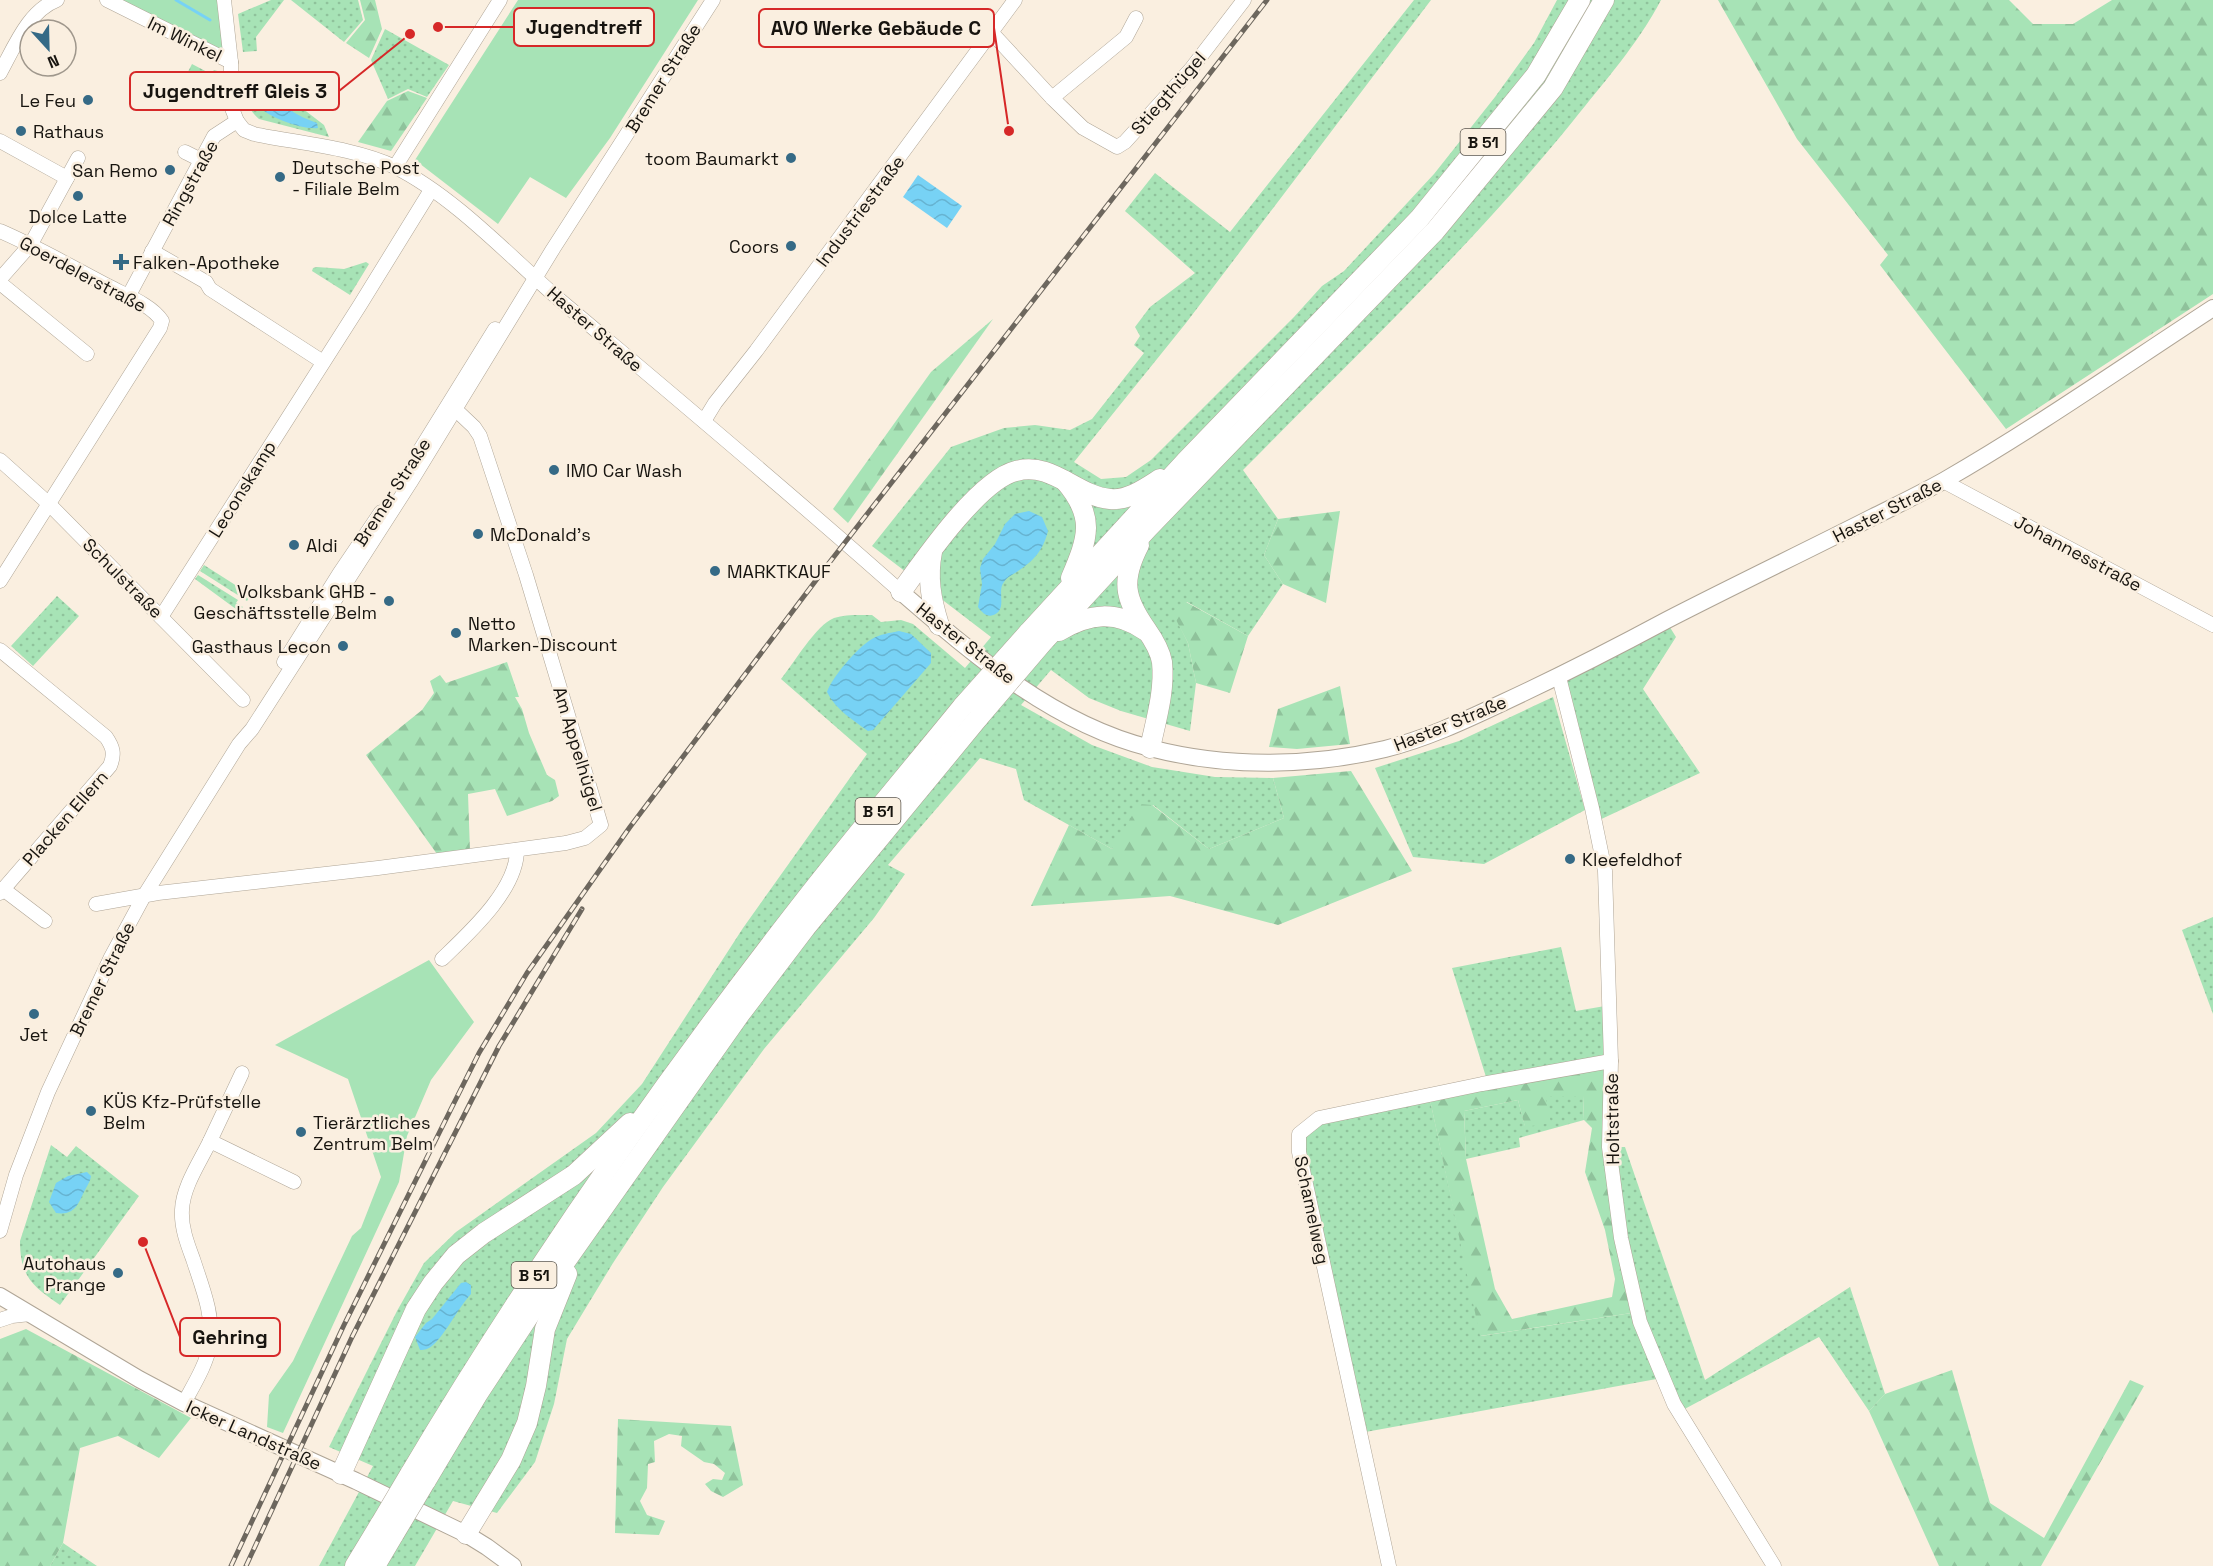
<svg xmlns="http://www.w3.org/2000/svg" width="2213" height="1566" font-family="'Space Grotesk',sans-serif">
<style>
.grass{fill:url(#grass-dots)}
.forest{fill:url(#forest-firs);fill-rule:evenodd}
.park{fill:#a7e3b6}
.water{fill:url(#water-waves)}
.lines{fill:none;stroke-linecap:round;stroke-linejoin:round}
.stream{stroke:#77d2f5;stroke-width:3}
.minor-casing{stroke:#afa596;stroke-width:15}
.major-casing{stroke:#afa596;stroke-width:18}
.highway-casing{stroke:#afa596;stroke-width:21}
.minor{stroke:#fff;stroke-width:14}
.major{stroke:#fff;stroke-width:16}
.highway{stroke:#fff;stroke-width:20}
.rail-casing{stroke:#6d675e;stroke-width:5}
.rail{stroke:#faefe0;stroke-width:3;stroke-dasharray:9;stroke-linecap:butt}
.highway-bridge-casing{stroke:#afa596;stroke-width:21;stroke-linecap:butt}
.highway-bridge{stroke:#fff;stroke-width:20}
.poi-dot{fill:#356a86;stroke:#faefe0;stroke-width:2}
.labels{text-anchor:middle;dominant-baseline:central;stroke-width:5;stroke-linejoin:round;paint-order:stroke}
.shield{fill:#faefe0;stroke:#5b564e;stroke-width:1.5}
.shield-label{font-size:16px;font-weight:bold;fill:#17140f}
.street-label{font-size:18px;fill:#17140f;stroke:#faefe0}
.poi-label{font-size:18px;fill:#17140f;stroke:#faefe0;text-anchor:start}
.leader{fill:none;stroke:#d62828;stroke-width:2}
.callout-dot{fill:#d62828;stroke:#faefe0;stroke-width:2}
.callout{fill:#faefe0;stroke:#d62828;stroke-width:2}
.callout-label{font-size:20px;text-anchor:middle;font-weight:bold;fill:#17140f}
</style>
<defs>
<pattern id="grass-dots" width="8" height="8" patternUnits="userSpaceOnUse" patternTransform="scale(1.5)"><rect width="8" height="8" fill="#a7e3b6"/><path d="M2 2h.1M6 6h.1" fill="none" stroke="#8fc29b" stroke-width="1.8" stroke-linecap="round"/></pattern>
<pattern id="forest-firs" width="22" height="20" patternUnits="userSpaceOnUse" patternTransform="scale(1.5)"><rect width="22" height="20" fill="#a7e3b6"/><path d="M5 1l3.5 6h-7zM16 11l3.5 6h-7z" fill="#8fc29b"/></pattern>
<pattern id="water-waves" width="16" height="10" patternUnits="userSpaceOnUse" patternTransform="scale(1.5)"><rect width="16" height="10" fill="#77d2f5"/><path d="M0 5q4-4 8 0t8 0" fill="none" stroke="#66b3d1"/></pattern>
</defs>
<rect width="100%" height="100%" fill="#faefe0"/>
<g class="grass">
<polygon points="271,0 284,0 256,37 257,51 243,52 238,14"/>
<polygon points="291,0 358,0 363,20 344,42"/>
<path d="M1414 0H1431L1186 323 1074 462 1101 479 1126 477 1151 460 1294 317 1322 286 1344 271 1434 174 1495 97 1534 43 1557 0H1661C1638 44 1604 82 1573 121 1473 245 1355 356 1243 470L1278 519 1264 555 1283 584 1248 636 1187 602 1173 612 1188 643 1196 683 1190 731 1121 711 1089 698 1051 670 1021 705 1092 745 1152 767 1215 777 1273 778 1284 818 1209 849 1153 805 1112 849 1024 800 1016 769 980 758 888 865 905 874 874 918 764 1049 663 1187 613 1263 567 1339 554 1404 535 1462 497 1513 453 1501 415 1566H319L373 1466 329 1447 397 1311 424 1263 456 1232 596 1133 642 1084 743 928 867 754 781 679C794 663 816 625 834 618 846 614 860 615 872 615L881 622 901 620 913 624 965 668 991 637 872 546 951 447 1004 428 1035 425 1070 430 1092 419 1144 353 1134 345 1140 336 1135 327 1150 307 1195 273 1125 211 1155 173 1230 232Z"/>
<polygon points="385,29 449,65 427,97 408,89 388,99 371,60"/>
<polygon points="192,64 211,74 214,70 221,72 220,99 216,106 193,95 189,102 176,95"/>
<path d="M246 75H259L324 125 329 137 259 119C244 106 246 94 246 75Z"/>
<polygon points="366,262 369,264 350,295 312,271 313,268 317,267 344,269"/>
<polygon points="204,565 251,595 247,601 200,571"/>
<polygon points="198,575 238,600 236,603 243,607 240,612 195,579"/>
<polygon points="57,596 79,616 33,666 11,646"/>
<polygon points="1666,621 1676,637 1643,689 1700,773 1595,822 1555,668 1616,638"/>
<polygon points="1553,697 1585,810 1484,864 1413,857 1375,768 1459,741"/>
<polygon points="2213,917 2213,1014 2182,930"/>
<polygon points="1561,947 1576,1011 1605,1006 1606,1056 1486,1077 1452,968"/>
<polygon points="1429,1095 1481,1336 1638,1312 1609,1147 1625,1147 1705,1380 1850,1287 1885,1394 1869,1411 1819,1337 1679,1412 1662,1378 1360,1433 1299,1134 1319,1118"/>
<polygon points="1583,1095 1584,1120 1519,1138 1520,1147 1466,1159 1464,1111 1518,1100 1525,1126 1545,1096"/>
<path d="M51 1145 67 1157 76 1146 139 1196 60 1305C32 1286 20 1276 20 1241Z"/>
<polygon points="63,1543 97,1566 50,1566"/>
</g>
<g class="forest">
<polygon points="360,0 375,0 382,29 369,58 346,43 365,20"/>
<polygon points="1718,0 2009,0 2033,24 2073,24 2112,0 2213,0 2213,294 2006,429 1880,265 1888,255 1797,139"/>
<polygon points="408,91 427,98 391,151 358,142 387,101"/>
<polygon points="993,319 848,523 833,509 931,372"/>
<polygon points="1340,511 1326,603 1283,584 1264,555 1278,519"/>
<polygon points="1186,602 1248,636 1230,693 1196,683 1188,643 1172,612"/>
<polygon points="507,662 519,697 515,697 522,709 529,733 547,775 555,780 559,796 552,801 507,816 495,789 468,794 470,851 437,854 366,755 422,710 434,693 430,681 440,675 446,683"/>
<polygon points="1340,686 1350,744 1297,749 1269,747 1278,709"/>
<polygon points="1351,771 1412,871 1278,925 1170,896 1031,906 1069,825 1112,849 1139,804 1152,805 1209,849 1284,818 1273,778"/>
<path d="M1611 1061 1609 1147 1638 1312 1480 1336 1429 1095ZM1545 1096H1583L1584 1120 1592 1128 1585 1172 1605 1230 1615 1279 1612 1297 1512 1319 1495 1289 1466 1159 1464 1111 1518 1100 1525 1127 1551 1123Z"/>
<polygon points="26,1329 191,1418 159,1458 118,1436 80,1448 63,1543 50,1566 0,1566 0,1339"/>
<polygon points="1952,1370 1990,1503 2044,1538 2130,1380 2144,1386 2041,1566 1939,1566 1869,1411 1885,1394"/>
<polygon points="618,1419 731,1426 743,1485 723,1497 711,1491 705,1484 713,1479 722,1480 725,1473 714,1464 704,1462 681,1446 682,1436 669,1434 654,1441 655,1462 648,1464 647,1488 640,1501 647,1515 665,1521 659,1535 615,1533"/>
</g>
<g class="park">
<polygon points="106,0 220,0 231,62"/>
<polygon points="518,0 698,0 610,138 566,198 530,177 498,224 415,160"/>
<polygon points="429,960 474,1022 431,1080 407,1136 399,1182 283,1433 267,1427 269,1395 293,1361 352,1236 361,1228 381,1177 348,1079 275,1045"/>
</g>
<g class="water">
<path d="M265 90 270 91C284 108 297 116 317 123L318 128C302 130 267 117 257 105L259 95Z"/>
<polygon points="918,175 962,206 947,228 903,197"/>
<path d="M1029 511 1042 517 1048 531C1043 550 1035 560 1018 571 1014 574 1007 577 1004 582 997 590 1006 606 997 613 989 619 983 614 978 607L982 584 980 568 983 559 995 544 1005 524 1015 514Z"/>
<path d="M899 631 911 634 931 653V663L873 730 868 731C853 720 836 710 827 692 832 677 858 647 872 639 880 634 890 633 899 631Z"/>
<path d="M87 1172 91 1176C90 1182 88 1184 85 1190 78 1204 75 1216 56 1213L49 1202 56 1183 68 1176Z"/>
<path d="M466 1282 471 1285V1294C458 1308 445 1335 433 1345 429 1349 425 1350 420 1350L415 1337 426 1323 432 1319 461 1283Z"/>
</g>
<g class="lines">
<polyline class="stream" points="176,0 210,20"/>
<defs>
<g id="minor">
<polyline points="107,0 231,62"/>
<path d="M224 0 231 62V106L237 121 244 130 254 134C297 143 356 148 395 167 455 197 510 257 561 301 675 397 790 493 901 592"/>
<polyline points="992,33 1052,98 1083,128 1117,147 1125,142 1191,69 1244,0"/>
<path d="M0 73C14 48 28 11 57 0"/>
<polyline points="1052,98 1126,37 1136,18"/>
<polyline points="0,141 67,178"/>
<polyline points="185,152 201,160"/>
<polyline points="395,167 500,0"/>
<path d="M0 231C37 247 72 267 108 286 125 295 152 305 162 321L160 328 0 581"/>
<polyline points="152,251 206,282 210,289 323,362"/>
<polyline points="0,279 31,244 78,158"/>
<polyline points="0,283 87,354"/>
<polyline points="128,297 214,136 237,121"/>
<polyline points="704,421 715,403 756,351 1015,0"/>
<polyline points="420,450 495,329"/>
<polyline points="0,460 48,503 243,700"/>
<polyline points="1943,481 2213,625"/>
<polyline points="161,617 360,305 431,190"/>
<path d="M0 650 106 737C113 747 115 754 110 766L0 893"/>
<polyline points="284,662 339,574 381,512"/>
<polyline points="1559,677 1592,808 1605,871 1611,1061 1609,1147 1621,1238 1640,1322 1674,1404 1774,1566"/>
<polyline points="3,889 45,921"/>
<polyline points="96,904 158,893 378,868 566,843 585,838 601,825 526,575 480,436 474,427 456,410"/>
<path d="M442 959C469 933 517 890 517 850"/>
<polyline points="210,1141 242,1073"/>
<polyline points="0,1231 16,1175 48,1092 111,957 144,896 239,744 252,729 410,483 553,249 713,0"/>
<polyline points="0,1320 12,1316 30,1314"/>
<path d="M184 1403C193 1386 207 1364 210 1344 214 1315 202 1287 193 1259 187 1243 181 1227 182 1210 183 1186 200 1162 210 1141L294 1182"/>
<polyline points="1389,1566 1299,1152 1299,1134 1319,1118 1482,1084 1611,1061"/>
</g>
<g id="major">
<path d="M901 592C975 656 1054 724 1150 748 1226 768 1309 767 1385 749 1425 739 1464 721 1502 703 1558 677 1613 649 1667 620 1735 585 1804 552 1873 517 1897 505 1922 493 1945 480 2037 427 2124 366 2213 308"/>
<polyline points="0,1296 139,1379 184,1403 356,1481 466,1534 487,1547 513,1566"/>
</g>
<g id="highway">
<path d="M1065 481C1096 517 1088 538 1071 578"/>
<path d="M1139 545C1121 580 1124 598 1146 629 1153 639 1160 650 1162 662 1165 691 1156 720 1150 748"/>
<path d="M932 552C927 577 931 600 939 625"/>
<path d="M901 592C924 560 979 480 1016 471 1052 461 1076 496 1110 499 1128 501 1146 488 1160 479"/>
<path d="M1059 631C1090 613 1116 610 1146 631"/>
<polyline points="1028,633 1185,462 1419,219 1536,75 1580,0"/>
<polyline points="1043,642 1149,527 1435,231 1553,88 1604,0"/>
<polyline points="341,1474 416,1309 433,1283 456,1255 484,1233 574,1175 630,1123"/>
<path d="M410 1474C525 1281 654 1095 792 917 847 845 906 776 963 706"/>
<polyline points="425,1482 477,1395 553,1279 740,1014 806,927 979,717"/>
<polyline points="466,1534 511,1460 527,1423 536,1386 545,1329 567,1274"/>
<polyline points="355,1566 381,1523"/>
<polyline points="375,1566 394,1534"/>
</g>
</defs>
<use href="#minor" class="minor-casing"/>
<use href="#major" class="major-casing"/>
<use href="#highway" class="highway-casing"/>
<use href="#minor" class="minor"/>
<use href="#major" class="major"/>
<use href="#highway" class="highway"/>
<defs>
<g id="rail">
<polyline points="231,1566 344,1325 451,1109 479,1053 527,973 630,827 829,563 1267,0"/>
<polyline points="246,1566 352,1337 499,1046 582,909"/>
</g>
</defs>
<use href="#rail" class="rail-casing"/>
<use href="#rail" class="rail"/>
<defs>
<g id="highway-bridge">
<polyline points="963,706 1028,633"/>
<polyline points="979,717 1043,642"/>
<polyline points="381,1523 410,1474"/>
<polyline points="394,1534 425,1482"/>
</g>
</defs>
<use href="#highway-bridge" class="highway-bridge-casing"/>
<use href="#highway-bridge" class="highway-bridge"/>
</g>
<g class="poi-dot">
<circle cx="88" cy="100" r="6"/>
<circle cx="21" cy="131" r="6"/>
<circle cx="791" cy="158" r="6"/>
<circle cx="170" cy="170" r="6"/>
<circle cx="280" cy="177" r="6"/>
<circle cx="78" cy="196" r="6"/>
<circle cx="791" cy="246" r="6"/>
<path d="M118 253h6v6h6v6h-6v6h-6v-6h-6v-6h6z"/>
<circle cx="554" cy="470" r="6"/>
<circle cx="478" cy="534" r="6"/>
<circle cx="294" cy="545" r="6"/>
<circle cx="715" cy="571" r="6"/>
<circle cx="389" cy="601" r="6"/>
<circle cx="456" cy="633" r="6"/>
<circle cx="343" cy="646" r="6"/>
<circle cx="1570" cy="859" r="6"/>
<circle cx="34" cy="1014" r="6"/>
<circle cx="91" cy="1111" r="6"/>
<circle cx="301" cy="1132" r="6"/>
<circle cx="118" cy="1273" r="6"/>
</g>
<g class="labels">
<g class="shield">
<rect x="1460.5" y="129" width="45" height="26" rx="4.5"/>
<rect x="855.5" y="798" width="45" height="26" rx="4.5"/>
<rect x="511.5" y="1262" width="45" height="26" rx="4.5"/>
</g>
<g class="shield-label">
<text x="1483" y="142">B 51</text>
<text x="878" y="811">B 51</text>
<text x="534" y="1275">B 51</text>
</g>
<g class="street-label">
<text transform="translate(185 39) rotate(26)">Im Winkel</text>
<text transform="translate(663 78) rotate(-58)">Bremer Straße</text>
<text transform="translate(1168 93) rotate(-49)">Stiegthügel</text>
<text transform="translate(190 183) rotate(-61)">Ringstraße</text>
<text transform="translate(860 211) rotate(-53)">Industriestraße</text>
<text transform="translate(83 274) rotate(28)">Goerdelerstraße</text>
<text transform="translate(595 329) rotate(41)">Haster Straße</text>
<text transform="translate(242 489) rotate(-58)">Leconskamp</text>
<text transform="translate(392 492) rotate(-57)">Bremer Straße</text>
<text transform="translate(1887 510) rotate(-27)">Haster Straße</text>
<text transform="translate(2078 553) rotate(28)">Johannesstraße</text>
<text transform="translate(123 578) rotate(45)">Schulstraße</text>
<text transform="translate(966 643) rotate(38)">Haster Straße</text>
<text transform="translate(1450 723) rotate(-22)">Haster Straße</text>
<text transform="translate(578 749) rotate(73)">Am Appelhügel</text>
<text transform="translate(65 818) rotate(-49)">Placken Ellern</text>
<text transform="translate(102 979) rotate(-64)">Bremer Straße</text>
<text transform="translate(1612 1119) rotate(-91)">Holtstraße</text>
<text transform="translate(1312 1210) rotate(78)">Schamelweg</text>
<text transform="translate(254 1435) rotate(24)">Icker Landstraße</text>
</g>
<g class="poi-label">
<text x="76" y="100" text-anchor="end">Le Feu</text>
<text x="33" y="131">Rathaus</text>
<text x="779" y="158" text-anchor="end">toom Baumarkt</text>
<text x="292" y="167">Deutsche Post<tspan x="292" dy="21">- Filiale Belm</tspan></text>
<text x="158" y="170" text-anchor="end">San Remo</text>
<text x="78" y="216" text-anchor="middle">Dolce Latte</text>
<text x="779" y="246" text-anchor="end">Coors</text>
<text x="133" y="262">Falken-Apotheke</text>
<text x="566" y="470">IMO Car Wash</text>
<text x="490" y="534">McDonald's</text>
<text x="306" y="545">Aldi</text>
<text x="727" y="571">MARKTKAUF</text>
<text x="377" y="591" text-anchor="end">Volksbank GHB -<tspan x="377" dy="21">Geschäftsstelle Belm</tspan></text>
<text x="468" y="623">Netto<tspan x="468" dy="21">Marken-Discount</tspan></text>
<text x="331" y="646" text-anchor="end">Gasthaus Lecon</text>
<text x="1582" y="859">Kleefeldhof</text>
<text x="34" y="1034" text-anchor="middle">Jet</text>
<text x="103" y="1101">KÜS Kfz-Prüfstelle<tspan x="103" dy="21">Belm</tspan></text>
<text x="313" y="1122">Tierärztliches<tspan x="313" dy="21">Zentrum Belm</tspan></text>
<text x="106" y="1263" text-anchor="end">Autohaus<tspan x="106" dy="21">Prange</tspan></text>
</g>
</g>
<path class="leader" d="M438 27L514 27M1009 131L994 28M410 34L339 91M143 1242L180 1337"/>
<g class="callout-dot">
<circle cx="438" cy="27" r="6"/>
<circle cx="1009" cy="131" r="6"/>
<circle cx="410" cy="34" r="6"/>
<circle cx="143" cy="1242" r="6"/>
</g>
<g class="callout">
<rect x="514" y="8" width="140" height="38" rx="6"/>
<rect x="759" y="9" width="235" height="38" rx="6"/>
<rect x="130" y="72" width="209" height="38" rx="6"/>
<rect x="180" y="1318" width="100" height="38" rx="6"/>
</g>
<g class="callout-label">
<text x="584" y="34">Jugendtreff</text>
<text x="876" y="35">AVO Werke Gebäude C</text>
<text x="235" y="98">Jugendtreff Gleis 3</text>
<text x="230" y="1344">Gehring</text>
</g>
<g transform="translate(48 48) rotate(158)"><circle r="28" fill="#faefe0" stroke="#9f978c" stroke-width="1.5"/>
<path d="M0-4.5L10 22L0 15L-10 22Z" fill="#356a86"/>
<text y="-9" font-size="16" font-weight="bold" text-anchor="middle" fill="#17140f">N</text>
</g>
</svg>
